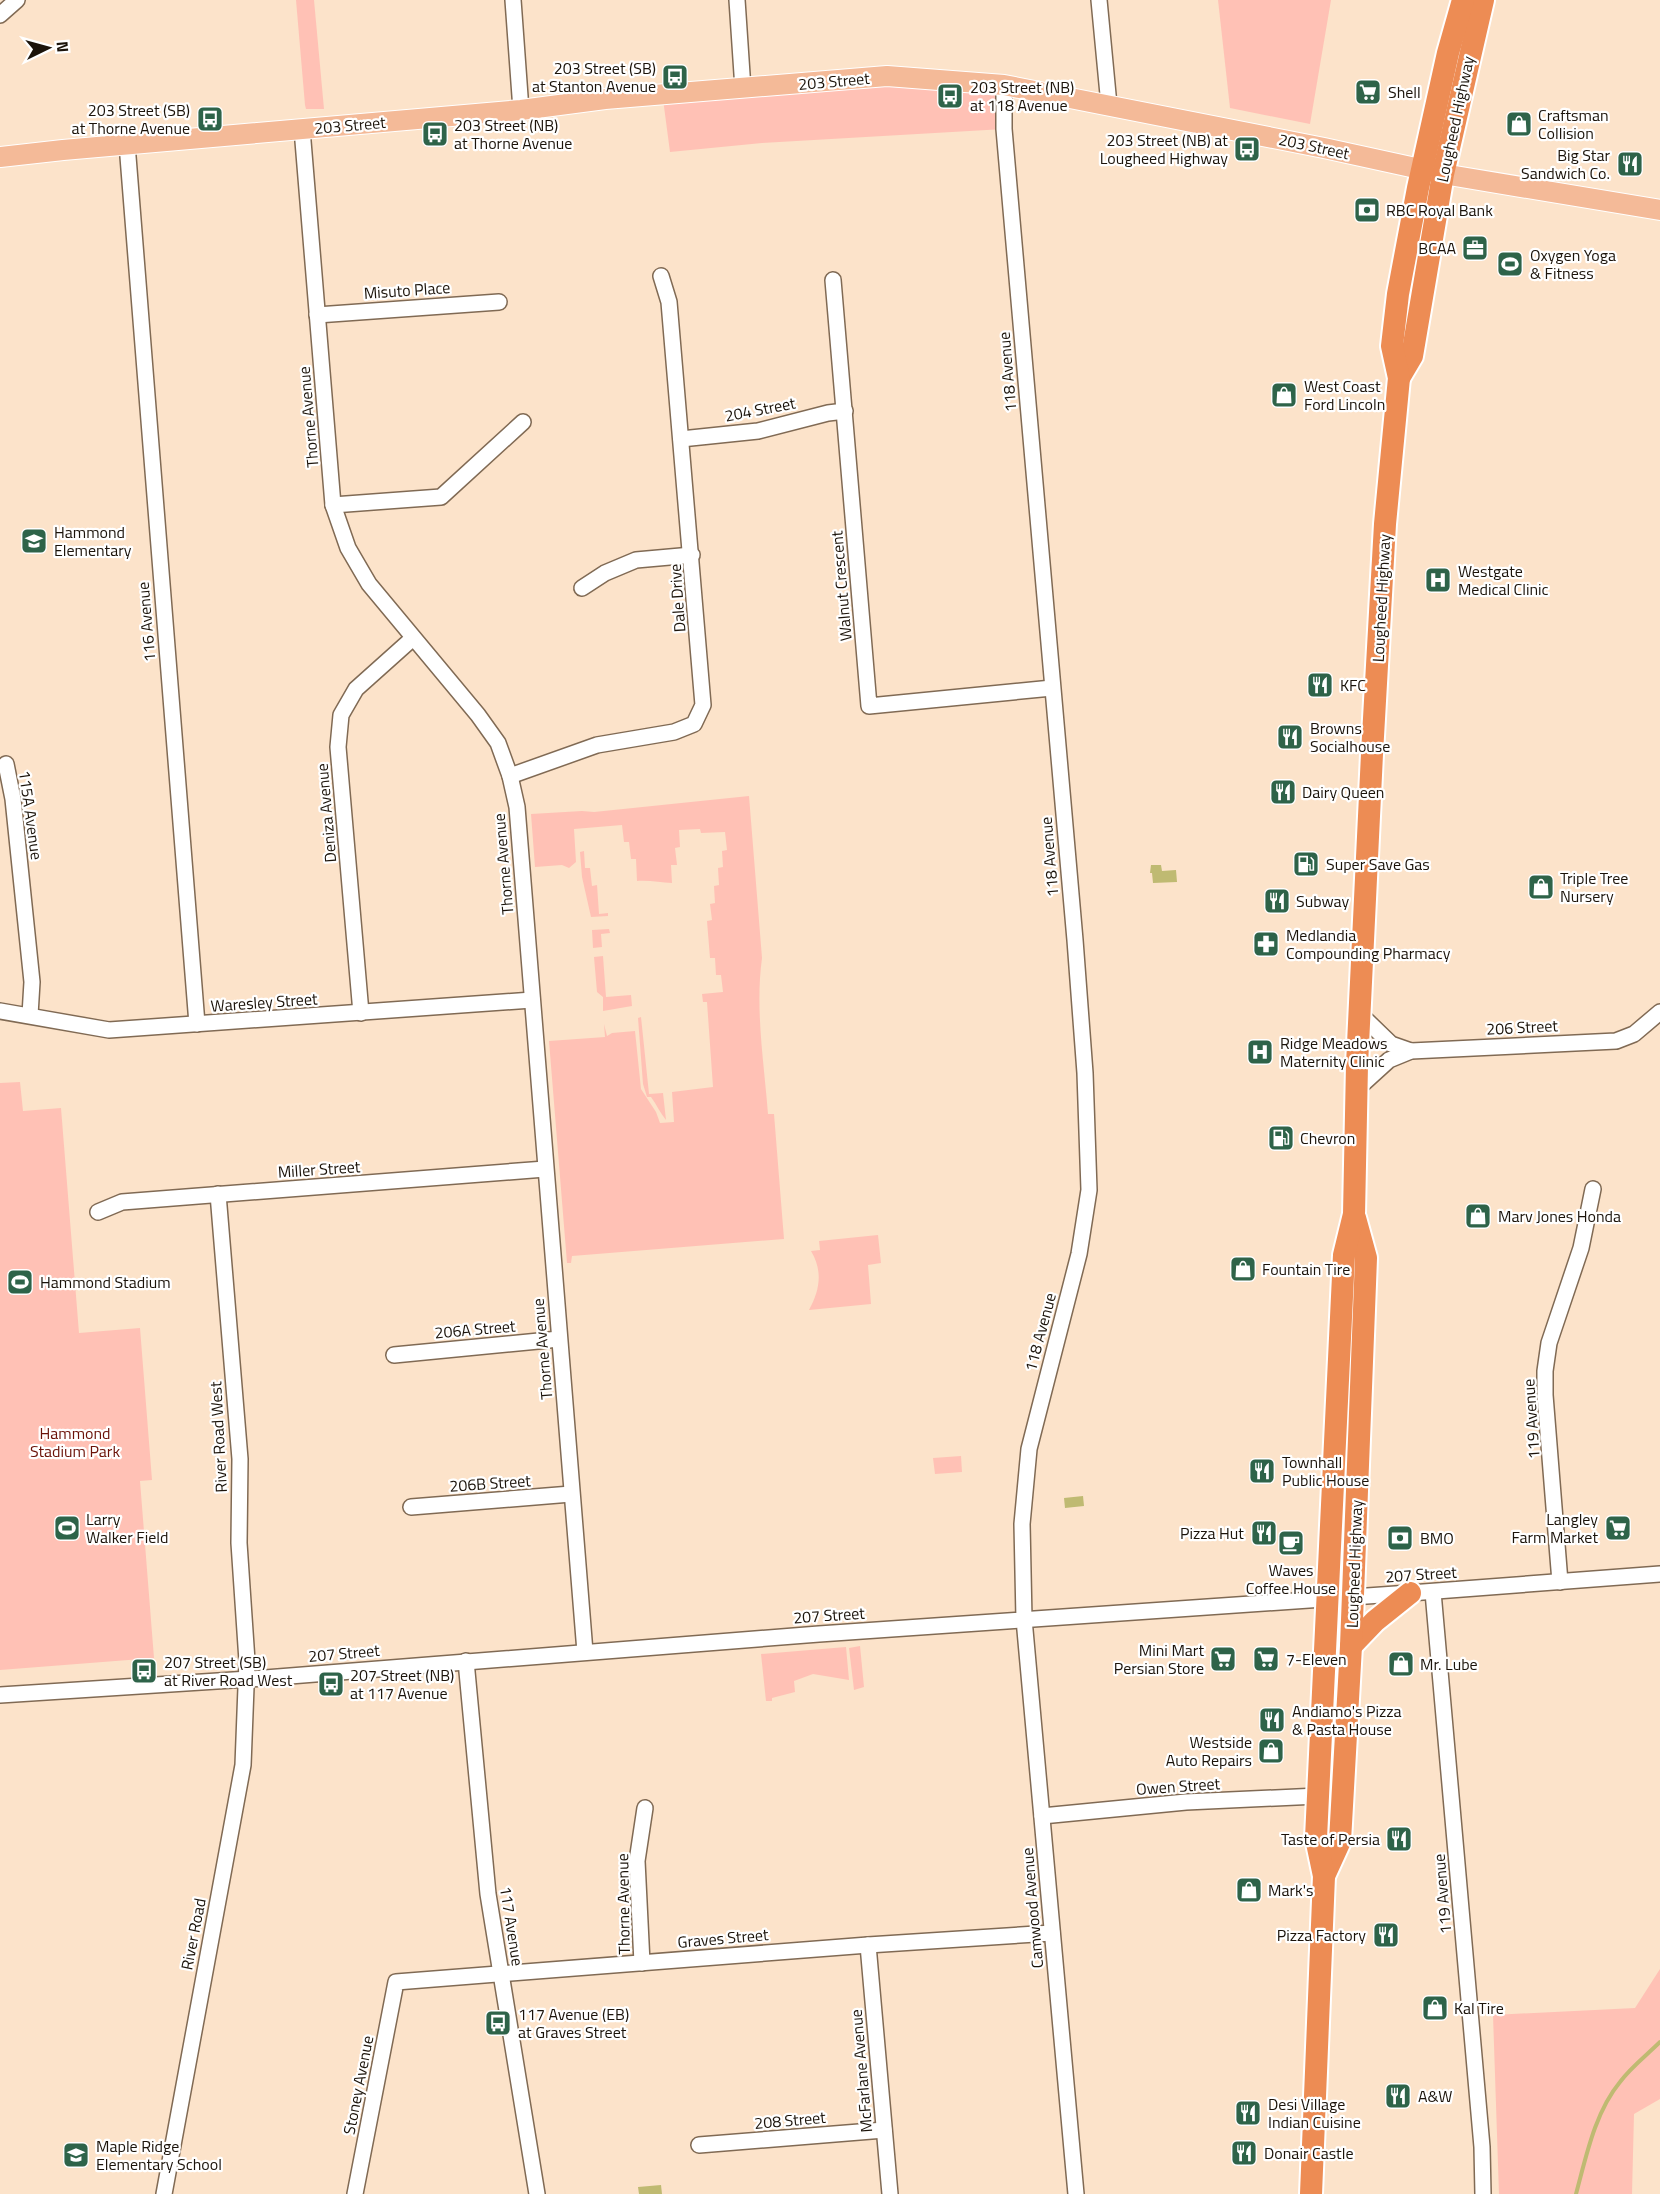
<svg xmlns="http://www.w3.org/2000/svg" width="1660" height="2194" font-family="'Titillium Web',sans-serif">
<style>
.green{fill:#ffc1b5}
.water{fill:#bfba72}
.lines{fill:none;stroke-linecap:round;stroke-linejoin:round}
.stream{stroke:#bfba72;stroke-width:4}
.minor-casing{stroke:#806a54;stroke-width:18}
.major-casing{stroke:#fff;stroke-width:22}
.highway-casing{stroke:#fff;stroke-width:26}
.minor{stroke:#fff;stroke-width:15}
.major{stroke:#f4ba98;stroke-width:20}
.highway{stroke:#ed8c54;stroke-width:22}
.labels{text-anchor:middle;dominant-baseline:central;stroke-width:4.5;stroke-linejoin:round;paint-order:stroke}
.poi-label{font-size:16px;fill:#1b130a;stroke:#fff;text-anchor:start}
.street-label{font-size:16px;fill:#1b130a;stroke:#fff}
.park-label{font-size:16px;fill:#6b1208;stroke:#fff}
</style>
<rect width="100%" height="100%" fill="#fce3ca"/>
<g class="green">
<polygon points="296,0 314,0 324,109 306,109 305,105"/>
<polygon points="1218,0 1331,0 1310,124 1230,108"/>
<polygon points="887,76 1004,85 1004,129 762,143 670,152 663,99"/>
<path d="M749 796 762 958C755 1009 764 1062 768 1114H774L784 1239 572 1256 571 1263H567L549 1041 605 1037 604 1024 607 1036 612 1033 635 1031 641 1089 656 1112 660 1123 674 1122 672 1092 713 1087 707 1002H703L702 994 723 992 721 975H716L715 958H710L707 921 712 920 710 904 715 903 714 886 719 885 718 868 723 867 722 851 727 850 725 832 701 833 700 829 679 830 680 847 675 848 677 865H671L672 883C661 883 650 880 637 881L636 859H631L629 842H624L622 825 574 829 576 862 569 868 562 865 535 867 531 814 582 811 594 812Z"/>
<polygon points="584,851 585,868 590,868 592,886 597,885 599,914 608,913 608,916 591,917 582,877 580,852"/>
<polygon points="609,929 610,933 601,934 602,947 593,948 592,930"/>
<polygon points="603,956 606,997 631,995 632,1006 603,1011 603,997 597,992 594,957"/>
<path d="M641 1017 649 1094 663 1093 666 1120C660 1113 657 1105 651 1097H647L643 1084 638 1018Z"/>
<polygon points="20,1082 23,1111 61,1108 79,1333 140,1328 152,1480 140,1481 154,1658 0,1670 0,1083"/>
<path d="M878 1235 881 1263 868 1265 871 1304 809 1310C820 1290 823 1271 811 1251L820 1250 819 1241Z"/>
<polygon points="961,1456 962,1472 935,1474 933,1458"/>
<polygon points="860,1646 864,1687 854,1690 849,1648"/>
<polygon points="846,1647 849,1680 813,1674 794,1681 795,1692 772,1698 772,1701 766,1701 761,1654"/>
<polygon points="1660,1969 1660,2099 1634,2114 1632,2194 1499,2194 1493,2015 1635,2008"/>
</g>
<g class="water">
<polygon points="1151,865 1161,865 1162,871 1176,870 1177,882 1153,883 1152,873 1150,873"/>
<polygon points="1083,1496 1084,1506 1065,1508 1064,1498"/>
<polygon points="661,2185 662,2194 639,2194 638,2187"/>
</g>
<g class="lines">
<path class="stream" d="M1576 2194C1586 2157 1595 2112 1620 2082 1631 2067 1647 2055 1660 2042"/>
<defs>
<g id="minor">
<polyline points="513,0 521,110"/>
<polyline points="737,0 743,89"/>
<polyline points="1099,0 1109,105"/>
<polyline points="0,15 17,0"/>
<polyline points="1004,85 1004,129 1075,940 1085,1073 1089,1190 1079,1254 1029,1449 1022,1524 1024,1619 1076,2194"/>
<polyline points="302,129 333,505 348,548 369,584 478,715 498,743 510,776 517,807 585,1652"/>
<polyline points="127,144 197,1024"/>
<polyline points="833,280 869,706 1052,688"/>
<polyline points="317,315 499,302"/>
<polyline points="681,439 758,431 828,413 845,411"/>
<polyline points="333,505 441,497 523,422"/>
<polyline points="582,588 605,573 636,560 692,555"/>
<polyline points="6,764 13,799 32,982 30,1015"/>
<polyline points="510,776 597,745 674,732 694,724 703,705 669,302 661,276"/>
<polyline points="0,1011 109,1030 532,1000"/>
<polyline points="361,1013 338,747 341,715 356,689 413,638"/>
<polyline points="1359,1013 1391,1044 1411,1051"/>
<polyline points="1356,1090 1389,1060 1411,1051 1616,1041 1634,1034 1660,1012"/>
<polyline points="98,1212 122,1202 545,1169"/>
<polyline points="394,1355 559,1339"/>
<polyline points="411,1507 571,1494"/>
<polyline points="1560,1582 1545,1395 1545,1371 1549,1343 1581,1248 1593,1189"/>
<polyline points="1433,1592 1482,2147 1483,2194"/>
<polyline points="466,1661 488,1894 537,2194"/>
<polyline points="0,1695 265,1678 819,1634 1410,1593 1660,1574"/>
<polyline points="1042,1816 1186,1802 1318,1796"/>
<polyline points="868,1945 890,2194"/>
<polyline points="642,1963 637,1861 645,1808"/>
<polyline points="699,2145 884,2130"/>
<polyline points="164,2194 243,1765 247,1661 239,1543 240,1459 218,1194"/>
<polyline points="355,2194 396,1982 868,1945 1052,1933"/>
</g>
<polyline id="major" points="0,157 63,150 521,110 605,99 887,76 1004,85 1324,148 1443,174 1660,210"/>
<g id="highway">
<polyline points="1399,378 1412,356 1443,174 1483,0"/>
<polyline points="1351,1646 1375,1621 1410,1593"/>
<polyline points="1324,1876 1340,1841 1351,1646 1366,1258 1355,1218"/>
<polyline points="1311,2194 1324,1876 1316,1838 1344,1255 1354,1214 1357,1065 1372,754 1385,524 1399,378 1392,346 1398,294 1418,188 1448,53 1463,0"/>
</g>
</defs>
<use href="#minor" class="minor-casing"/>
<use href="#major" class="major-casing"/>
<use href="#highway" class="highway-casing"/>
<use href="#minor" class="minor"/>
<use href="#major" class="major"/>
<use href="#highway" class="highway"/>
</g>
<defs>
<symbol id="bus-square" viewBox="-11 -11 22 22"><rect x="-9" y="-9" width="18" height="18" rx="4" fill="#2e6349" stroke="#fff"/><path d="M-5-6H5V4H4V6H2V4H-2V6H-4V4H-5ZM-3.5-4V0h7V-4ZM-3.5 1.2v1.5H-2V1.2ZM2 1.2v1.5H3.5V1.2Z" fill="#fff"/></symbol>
<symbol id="supermarket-square" viewBox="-11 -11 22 22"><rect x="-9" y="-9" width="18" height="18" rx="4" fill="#2e6349" stroke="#fff"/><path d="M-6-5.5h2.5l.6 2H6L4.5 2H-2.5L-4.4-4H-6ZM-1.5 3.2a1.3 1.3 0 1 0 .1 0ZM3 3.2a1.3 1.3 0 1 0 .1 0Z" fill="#fff"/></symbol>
<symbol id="shop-square" viewBox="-11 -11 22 22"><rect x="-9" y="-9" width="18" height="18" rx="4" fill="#2e6349" stroke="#fff"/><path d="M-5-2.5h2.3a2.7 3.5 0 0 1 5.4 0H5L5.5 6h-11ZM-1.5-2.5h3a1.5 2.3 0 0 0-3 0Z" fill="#fff"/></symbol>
<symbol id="restaurant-square" viewBox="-11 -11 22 22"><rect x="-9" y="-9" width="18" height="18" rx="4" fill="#2e6349" stroke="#fff"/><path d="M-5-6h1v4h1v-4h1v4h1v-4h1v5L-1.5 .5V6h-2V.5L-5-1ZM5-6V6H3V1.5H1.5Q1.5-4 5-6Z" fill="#fff"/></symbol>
<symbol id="bank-square" viewBox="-11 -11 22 22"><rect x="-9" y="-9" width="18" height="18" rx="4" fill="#2e6349" stroke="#fff"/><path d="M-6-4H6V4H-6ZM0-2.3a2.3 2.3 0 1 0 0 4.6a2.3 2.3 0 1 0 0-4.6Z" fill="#fff"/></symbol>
<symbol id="office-square" viewBox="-11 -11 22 22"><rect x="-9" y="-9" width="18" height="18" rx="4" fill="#2e6349" stroke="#fff"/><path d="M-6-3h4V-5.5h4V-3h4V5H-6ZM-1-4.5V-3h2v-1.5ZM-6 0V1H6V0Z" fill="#fff"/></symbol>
<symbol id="stadium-square" viewBox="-11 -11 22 22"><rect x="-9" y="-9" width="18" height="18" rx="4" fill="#2e6349" stroke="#fff"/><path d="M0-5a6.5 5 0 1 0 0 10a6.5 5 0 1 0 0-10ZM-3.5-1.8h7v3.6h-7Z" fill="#fff"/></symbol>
<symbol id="school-square" viewBox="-11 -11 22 22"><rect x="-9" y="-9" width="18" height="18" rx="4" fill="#2e6349" stroke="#fff"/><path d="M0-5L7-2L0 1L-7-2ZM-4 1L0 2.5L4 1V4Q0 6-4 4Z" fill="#fff"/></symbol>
<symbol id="hospital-square" viewBox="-11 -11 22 22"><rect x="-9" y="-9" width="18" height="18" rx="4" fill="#2e6349" stroke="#fff"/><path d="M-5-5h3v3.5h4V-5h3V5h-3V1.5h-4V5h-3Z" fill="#fff"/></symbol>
<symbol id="fuel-square" viewBox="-11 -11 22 22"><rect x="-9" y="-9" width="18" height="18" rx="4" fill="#2e6349" stroke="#fff"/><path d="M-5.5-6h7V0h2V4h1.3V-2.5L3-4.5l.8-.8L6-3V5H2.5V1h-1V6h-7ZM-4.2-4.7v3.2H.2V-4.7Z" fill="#fff"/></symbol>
<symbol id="pharmacy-square" viewBox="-11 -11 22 22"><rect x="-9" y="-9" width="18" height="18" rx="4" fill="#2e6349" stroke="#fff"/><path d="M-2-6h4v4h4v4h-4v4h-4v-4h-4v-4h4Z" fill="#fff"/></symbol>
<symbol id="cafe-square" viewBox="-11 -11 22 22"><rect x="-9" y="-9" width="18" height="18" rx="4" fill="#2e6349" stroke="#fff"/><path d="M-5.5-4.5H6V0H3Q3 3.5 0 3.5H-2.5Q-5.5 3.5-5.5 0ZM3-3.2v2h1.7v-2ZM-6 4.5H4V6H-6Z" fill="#fff"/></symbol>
</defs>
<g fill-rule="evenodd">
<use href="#bus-square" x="660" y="62" width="30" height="30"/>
<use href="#supermarket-square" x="1353" y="77" width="30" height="30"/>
<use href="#bus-square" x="935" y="81" width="30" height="30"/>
<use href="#bus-square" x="195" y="104" width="30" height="30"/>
<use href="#shop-square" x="1504" y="109" width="30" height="30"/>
<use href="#bus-square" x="420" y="119" width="30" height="30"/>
<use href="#bus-square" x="1232" y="134" width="30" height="30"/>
<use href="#restaurant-square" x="1615" y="149" width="30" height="30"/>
<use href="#bank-square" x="1352" y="195" width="30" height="30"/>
<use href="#office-square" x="1460" y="233" width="30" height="30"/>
<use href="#stadium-square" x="1495" y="249" width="30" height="30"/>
<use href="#shop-square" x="1269" y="380" width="30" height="30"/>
<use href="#school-square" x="19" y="526" width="30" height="30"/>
<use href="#hospital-square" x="1423" y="565" width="30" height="30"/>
<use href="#restaurant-square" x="1305" y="670" width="30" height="30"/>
<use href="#restaurant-square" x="1275" y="722" width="30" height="30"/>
<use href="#restaurant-square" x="1268" y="777" width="30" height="30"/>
<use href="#fuel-square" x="1291" y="849" width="30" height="30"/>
<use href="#shop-square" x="1526" y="872" width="30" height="30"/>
<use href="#restaurant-square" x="1262" y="886" width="30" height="30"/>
<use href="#pharmacy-square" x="1251" y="929" width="30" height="30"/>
<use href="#hospital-square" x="1245" y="1037" width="30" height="30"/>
<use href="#fuel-square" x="1266" y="1123" width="30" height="30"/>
<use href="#shop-square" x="1463" y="1201" width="30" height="30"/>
<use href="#shop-square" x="1228" y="1254" width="30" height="30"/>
<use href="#stadium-square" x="5" y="1267" width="30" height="30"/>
<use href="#restaurant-square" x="1247" y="1456" width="30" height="30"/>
<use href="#stadium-square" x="52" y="1513" width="30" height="30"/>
<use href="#supermarket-square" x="1603" y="1513" width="30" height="30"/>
<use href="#restaurant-square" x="1249" y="1518" width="30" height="30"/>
<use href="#bank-square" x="1385" y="1523" width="30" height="30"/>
<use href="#cafe-square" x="1276" y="1528" width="30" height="30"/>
<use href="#supermarket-square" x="1208" y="1644" width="30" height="30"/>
<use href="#supermarket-square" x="1251" y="1644" width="30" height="30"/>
<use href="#shop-square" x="1386" y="1649" width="30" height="30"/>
<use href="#bus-square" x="129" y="1656" width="30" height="30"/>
<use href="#bus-square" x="316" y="1669" width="30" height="30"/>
<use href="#restaurant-square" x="1257" y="1705" width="30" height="30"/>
<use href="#shop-square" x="1256" y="1736" width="30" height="30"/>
<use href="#restaurant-square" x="1384" y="1824" width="30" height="30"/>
<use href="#shop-square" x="1234" y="1875" width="30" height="30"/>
<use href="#restaurant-square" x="1371" y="1920" width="30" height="30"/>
<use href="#shop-square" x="1420" y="1993" width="30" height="30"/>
<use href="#bus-square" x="483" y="2008" width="30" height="30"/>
<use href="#restaurant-square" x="1383" y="2081" width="30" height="30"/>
<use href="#restaurant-square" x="1233" y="2098" width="30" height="30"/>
<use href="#restaurant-square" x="1229" y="2138" width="30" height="30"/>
<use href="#school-square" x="61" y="2140" width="30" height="30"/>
</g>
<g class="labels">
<g class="poi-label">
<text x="656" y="68" text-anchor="end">203 Street (SB)<tspan x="656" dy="18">at Stanton Avenue</tspan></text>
<text x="970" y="87">203 Street (NB)<tspan x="970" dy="18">at 118 Avenue</tspan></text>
<text x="1388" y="92">Shell</text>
<text x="190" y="110" text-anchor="end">203 Street (SB)<tspan x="190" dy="18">at Thorne Avenue</tspan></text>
<text x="1538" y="115">Craftsman<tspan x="1538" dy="18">Collision</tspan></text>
<text x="454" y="125">203 Street (NB)<tspan x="454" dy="18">at Thorne Avenue</tspan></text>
<text x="1228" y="140" text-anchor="end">203 Street (NB) at<tspan x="1228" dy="18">Lougheed Highway</tspan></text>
<text x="1610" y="155" text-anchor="end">Big Star<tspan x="1610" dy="18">Sandwich Co.</tspan></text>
<text x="1386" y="210">RBC Royal Bank</text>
<text x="1456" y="248" text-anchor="end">BCAA</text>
<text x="1530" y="255">Oxygen Yoga<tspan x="1530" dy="18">&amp; Fitness</tspan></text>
<text x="1304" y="386">West Coast<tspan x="1304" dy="18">Ford Lincoln</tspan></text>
<text x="54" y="532">Hammond<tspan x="54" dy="18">Elementary</tspan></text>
<text x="1458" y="571">Westgate<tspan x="1458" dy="18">Medical Clinic</tspan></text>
<text x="1340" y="685">KFC</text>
<text x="1310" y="728">Browns<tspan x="1310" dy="18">Socialhouse</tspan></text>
<text x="1302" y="792">Dairy Queen</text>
<text x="1326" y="864">Super Save Gas</text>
<text x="1560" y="878">Triple Tree<tspan x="1560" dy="18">Nursery</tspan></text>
<text x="1296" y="901">Subway</text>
<text x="1286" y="935">Medlandia<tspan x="1286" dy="18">Compounding Pharmacy</tspan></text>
<text x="1280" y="1043">Ridge Meadows<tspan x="1280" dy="18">Maternity Clinic</tspan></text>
<text x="1300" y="1138">Chevron</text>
<text x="1498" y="1216">Marv Jones Honda</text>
<text x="1262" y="1269">Fountain Tire</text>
<text x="40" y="1282">Hammond Stadium</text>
<text x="1282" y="1462">Townhall<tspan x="1282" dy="18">Public House</tspan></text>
<text x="86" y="1519">Larry<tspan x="86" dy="18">Walker Field</tspan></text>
<text x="1598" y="1519" text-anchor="end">Langley<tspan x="1598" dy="18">Farm Market</tspan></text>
<text x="1244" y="1533" text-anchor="end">Pizza Hut</text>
<text x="1420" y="1538">BMO</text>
<text x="1291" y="1570" text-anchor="middle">Waves<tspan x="1291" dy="18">Coffee House</tspan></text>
<text x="1204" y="1650" text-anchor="end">Mini Mart<tspan x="1204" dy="18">Persian Store</tspan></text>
<text x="1286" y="1659">7-Eleven</text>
<text x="164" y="1662">207 Street (SB)<tspan x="164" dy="18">at River Road West</tspan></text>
<text x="1420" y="1664">Mr. Lube</text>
<text x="350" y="1675">207 Street (NB)<tspan x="350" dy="18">at 117 Avenue</tspan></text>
<text x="1292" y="1711">Andiamo's Pizza<tspan x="1292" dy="18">&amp; Pasta House</tspan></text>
<text x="1252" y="1742" text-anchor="end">Westside<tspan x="1252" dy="18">Auto Repairs</tspan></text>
<text x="1380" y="1839" text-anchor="end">Taste of Persia</text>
<text x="1268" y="1890">Mark's</text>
<text x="1366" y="1935" text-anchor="end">Pizza Factory</text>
<text x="1454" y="2008">Kal Tire</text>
<text x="518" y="2014">117 Avenue (EB)<tspan x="518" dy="18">at Graves Street</tspan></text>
<text x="1418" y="2096">A&amp;W</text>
<text x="1268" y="2104">Desi Village<tspan x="1268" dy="18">Indian Cuisine</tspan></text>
<text x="96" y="2146">Maple Ridge<tspan x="96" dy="18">Elementary School</tspan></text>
<text x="1264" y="2153">Donair Castle</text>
</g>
<g class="street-label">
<text transform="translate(834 81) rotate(-5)">203 Street</text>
<text transform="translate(1455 119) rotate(-78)">Lougheed Highway</text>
<text transform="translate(350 125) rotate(-5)">203 Street</text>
<text transform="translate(1314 146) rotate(12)">203 Street</text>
<text transform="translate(407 290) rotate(-4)">Misuto Place</text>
<text transform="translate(1007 372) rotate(-95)">118 Avenue</text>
<text transform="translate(760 409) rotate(-11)">204 Street</text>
<text transform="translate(308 417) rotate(-95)">Thorne Avenue</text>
<text transform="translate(841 586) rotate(-95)">Walnut Crescent</text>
<text transform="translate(677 598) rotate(-94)">Dale Drive</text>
<text transform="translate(1381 598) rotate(-87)">Lougheed Highway</text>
<text transform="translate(146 622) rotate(-95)">116 Avenue</text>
<text transform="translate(326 813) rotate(-95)">Deniza Avenue</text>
<text transform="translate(31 815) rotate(82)">115A Avenue</text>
<text transform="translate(1049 857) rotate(-95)">118 Avenue</text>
<text transform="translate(503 864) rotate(-95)">Thorne Avenue</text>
<text transform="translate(264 1002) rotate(-4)">Waresley Street</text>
<text transform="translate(1522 1027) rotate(-3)">206 Street</text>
<text transform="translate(319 1169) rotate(-4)">Miller Street</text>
<text transform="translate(475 1329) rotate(-5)">206A Street</text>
<text transform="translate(1040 1332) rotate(-75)">118 Avenue</text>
<text transform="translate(542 1349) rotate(-95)">Thorne Avenue</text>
<text transform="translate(1531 1419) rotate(-94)">119 Avenue</text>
<text transform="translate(218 1437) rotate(-93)">River Road West</text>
<text transform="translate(490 1483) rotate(-4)">206B Street</text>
<text transform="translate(1354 1564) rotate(-88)">Lougheed Highway</text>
<text transform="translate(1421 1574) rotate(-4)">207 Street</text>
<text transform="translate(829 1615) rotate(-4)">207 Street</text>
<text transform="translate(344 1653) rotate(-5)">207 Street</text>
<text transform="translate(1178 1786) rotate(-4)">Owen Street</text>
<text transform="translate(1442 1894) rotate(-95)">119 Avenue</text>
<text transform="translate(623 1904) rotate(-91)">Thorne Avenue</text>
<text transform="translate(1032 1908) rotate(-95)">Camwood Avenue</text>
<text transform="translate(512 1926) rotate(81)">117 Avenue</text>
<text transform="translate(193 1934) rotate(-79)">River Road</text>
<text transform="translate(723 1938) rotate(-5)">Graves Street</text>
<text transform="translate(861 2071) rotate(-95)">McFarlane Avenue</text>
<text transform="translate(358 2085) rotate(-79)">Stoney Avenue</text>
<text transform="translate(790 2120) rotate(-5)">208 Street</text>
</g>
<g class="park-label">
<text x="75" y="1433">Hammond<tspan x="75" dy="18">Stadium Park</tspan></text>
</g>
</g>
<g transform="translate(48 48) rotate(85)" stroke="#ffffff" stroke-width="4.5" paint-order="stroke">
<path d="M0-4.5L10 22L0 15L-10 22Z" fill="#1b130a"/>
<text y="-9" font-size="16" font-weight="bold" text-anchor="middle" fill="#1b130a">N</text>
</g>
</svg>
